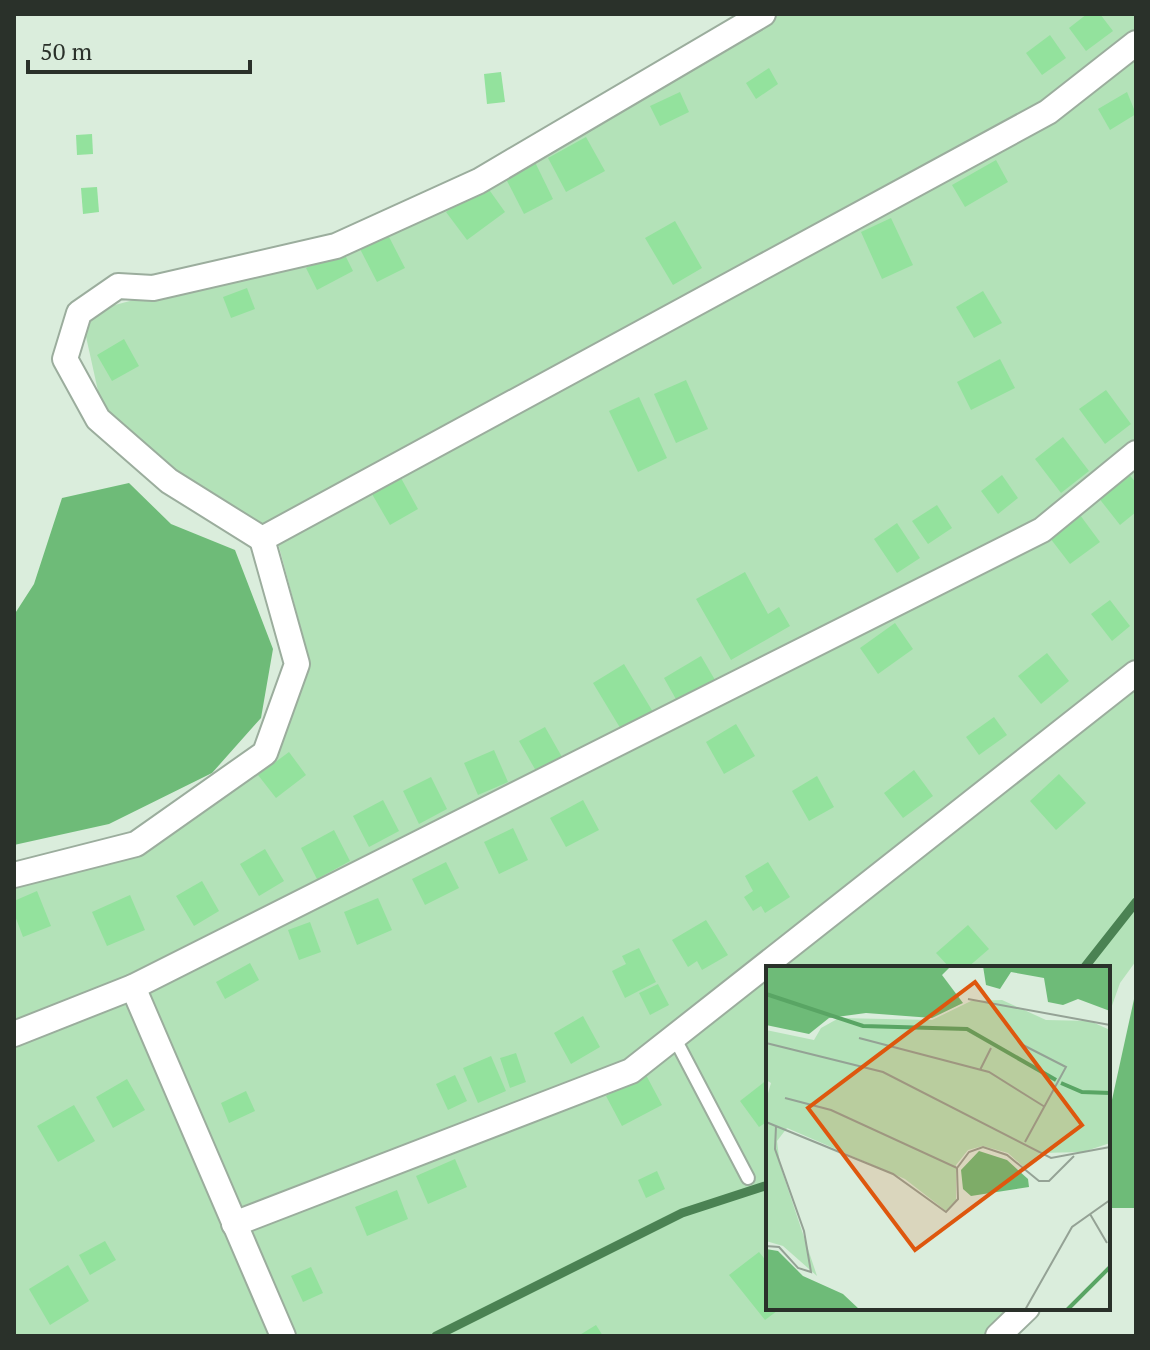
<svg xmlns="http://www.w3.org/2000/svg" width="1150" height="1350" font-family="'PT Serif',serif">
<style>
.green{fill:#b3e2b8}
.forest{fill:#6ebb78}
.lines{fill:none;stroke-linecap:round;stroke-linejoin:round}
.stream{stroke:#4b8253;stroke-width:9}
.building{fill:#93e29d}
.lane-casing{stroke:#9bad9d;stroke-width:16}
.street-casing{stroke:#9bad9d;stroke-width:28}
.lane{stroke:#fff;stroke-width:12}
.street{stroke:#fff;stroke-width:24}
.inset-river{fill:none;stroke:#59a564;stroke-width:4}
.inset-road{fill:none;stroke:#94a295;stroke-width:2}
.view{fill:#de570e;fill-opacity:0.15;stroke:#de570e;stroke-width:4}
.inset-edge{fill:none;stroke:#2a312a;stroke-width:4}
</style>
<rect width="100%" height="100%" fill="#daeddc"/>
<polygon class="green" points="780,14 1136,14 1136,961 1120,983 1108,1017 1108,968 768,968 768,1308 1031,1308 1010,1336 14,1336 14,886 138,857 274,758 310,662 278,543 175,473 102,409 81,314 408,227"/>
<g class="forest">
<polygon points="129,483 171,524 235,550 273,649 261,718 212,773 109,824 14,845 14,615 34,584 62,498"/>
<polygon points="1136,990 1136,1208 1108,1208 1108,1118"/>
</g>
<g class="lines">
<g class="stream">
<polyline points="1084,968 1136,902"/>
<polyline points="436,1336 682,1213 768,1185"/>
</g>
</g>
<g class="building">
<polygon points="1087,14 1100,14 1113,31 1086,51 1069,28"/>
<polygon points="1050,35 1066,58 1042,75 1026,53"/>
<polygon points="769,68 778,84 756,99 746,83"/>
<polygon points="501,72 505,102 487,104 484,74"/>
<polygon points="680,92 689,112 660,126 650,106"/>
<polygon points="1127,92 1136,114 1110,130 1098,109"/>
<polygon points="92,134 93,154 77,155 76,135"/>
<polygon points="586,137 605,171 566,192 548,158"/>
<polygon points="533,158 553,199 524,214 503,173"/>
<polygon points="996,160 1008,182 965,207 952,185"/>
<polygon points="485,184 505,212 467,240 446,212"/>
<polygon points="97,187 99,212 83,214 81,188"/>
<polygon points="891,218 913,265 882,279 861,232"/>
<polygon points="675,221 702,268 673,285 645,238"/>
<polygon points="387,233 405,268 377,282 359,247"/>
<polygon points="342,249 353,271 317,290 306,268"/>
<polygon points="247,288 255,309 231,318 223,297"/>
<polygon points="983,291 1002,323 974,338 956,307"/>
<polygon points="124,339 139,366 112,381 97,355"/>
<polygon points="1000,359 1015,388 971,410 957,382"/>
<polygon points="686,380 708,429 676,443 654,394"/>
<polygon points="1106,390 1131,424 1105,444 1079,409"/>
<polygon points="639,397 667,458 638,472 609,411"/>
<polygon points="1063,437 1089,471 1061,493 1035,459"/>
<polygon points="1128,473 1136,483 1136,512 1120,525 1098,497"/>
<polygon points="1002,475 1018,498 998,514 981,491"/>
<polygon points="401,478 418,509 390,525 372,494"/>
<polygon points="937,505 952,528 928,544 912,521"/>
<polygon points="1080,515 1100,542 1070,564 1050,538"/>
<polygon points="897,523 920,558 897,573 874,539"/>
<polygon points="745,572 768,614 779,607 790,626 731,660 696,599"/>
<polygon points="1110,600 1130,626 1112,641 1091,614"/>
<polygon points="895,623 913,649 878,674 860,648"/>
<polygon points="1047,653 1069,681 1041,704 1018,676"/>
<polygon points="701,656 715,680 677,701 664,678"/>
<polygon points="624,664 653,712 622,731 593,683"/>
<polygon points="994,717 1007,735 979,755 966,737"/>
<polygon points="736,724 755,756 724,774 706,742"/>
<polygon points="545,727 562,757 536,771 519,741"/>
<polygon points="494,750 508,782 478,795 464,763"/>
<polygon points="289,752 306,775 276,798 258,775"/>
<polygon points="914,770 933,796 903,818 884,793"/>
<polygon points="1059,774 1086,803 1056,830 1030,801"/>
<polygon points="817,776 834,807 809,821 792,791"/>
<polygon points="431,777 447,809 419,824 403,791"/>
<polygon points="383,800 399,831 369,847 353,816"/>
<polygon points="583,800 599,830 566,847 550,818"/>
<polygon points="513,828 528,860 499,874 484,842"/>
<polygon points="334,830 350,861 317,879 301,848"/>
<polygon points="265,849 284,881 259,896 240,864"/>
<polygon points="446,862 459,888 425,905 412,879"/>
<polygon points="768,862 790,897 765,913 761,906 753,911 744,897 753,891 745,876"/>
<polygon points="202,881 219,911 194,926 176,896"/>
<polygon points="37,891 51,926 23,937 14,913 14,901"/>
<polygon points="130,895 145,930 107,946 92,912"/>
<polygon points="378,898 392,930 357,945 344,912"/>
<polygon points="706,920 728,955 702,970 697,961 688,967 672,940"/>
<polygon points="310,922 321,952 299,960 288,930"/>
<polygon points="968,925 989,949 967,968 950,968 936,953"/>
<polygon points="639,948 656,982 625,998 612,971 626,964 622,956"/>
<polygon points="250,963 259,980 225,999 216,982"/>
<polygon points="658,984 669,1005 650,1015 639,993"/>
<polygon points="583,1016 600,1047 571,1064 554,1033"/>
<polygon points="516,1053 526,1082 510,1088 500,1058"/>
<polygon points="491,1056 506,1091 478,1103 463,1068"/>
<polygon points="455,1075 467,1101 448,1110 436,1084"/>
<polygon points="646,1075 662,1105 622,1126 606,1096"/>
<polygon points="127,1079 145,1110 113,1128 96,1097"/>
<polygon points="768,1079 768,1121 759,1127 740,1101"/>
<polygon points="246,1091 255,1111 229,1123 221,1103"/>
<polygon points="74,1105 95,1141 58,1162 37,1126"/>
<polygon points="455,1159 467,1187 428,1204 416,1176"/>
<polygon points="657,1171 665,1189 646,1198 638,1180"/>
<polygon points="397,1190 408,1219 367,1236 355,1207"/>
<polygon points="105,1241 116,1260 90,1275 79,1255"/>
<polygon points="759,1252 768,1263 768,1308 781,1308 765,1320 729,1275"/>
<polygon points="68,1265 89,1301 50,1325 29,1289"/>
<polygon points="311,1267 323,1293 303,1302 291,1276"/>
<polygon points="596,1325 603,1336 578,1336"/>
</g>
<g class="lines">
<defs>
<polyline id="lane" points="674,1037 748,1178"/>
<g id="street">
<polyline points="262,539 169,481 98,419 65,359 79,313 118,286 153,288 336,246 479,181 763,14"/>
<polyline points="14,875 136,844 265,753 297,664 262,539 1048,112 1136,43"/>
<polyline points="133,987 283,1336"/>
<polyline points="14,1034 133,987 1042,530 1136,453"/>
<polyline points="234,1224 631,1071 1136,673"/>
<polyline points="998,1336 1027,1308"/>
</g>
</defs>
<use href="#lane" class="lane-casing"/>
<use href="#street" class="street-casing"/>
<use href="#lane" class="lane"/>
<use href="#street" class="street"/>
</g>
<g transform="translate(766 966)">
<rect width="344" height="344" fill="#daeddc"/>
<path d="M236 34 280 54 324 55 344 64V177L317 186 274 187 260 203 242 187 217 180 202 184 190 199V234L180 245 139 213 21 162 11 175 14 199 51 310 17 280 0 275V134L5 117 0 114V64L48 74 55 62 73 52 166 54 205 35Z" fill="#b3e2b8"/>
<path d="M0 0H185L176 9 197 37 166 52 100 47 63 52 43 68 0 59ZM217 0H344V45L312 33 297 39 282 36 278 12 245 6 234 23 220 19ZM213 185 241 194 262 213 263 221 205 230 197 223 195 204ZM0 283 12 285 37 310 77 328 94 344H0Z" fill="#6ebb78"/>
<path class="inset-river" d="M0 28 97 60 201 63 290 114M295 117 316 126 344 127M301 344 344 301"/>
<path class="inset-road" d="M202 33 344 59M93 72 223 106 279 141M0 77 117 106 285 192 344 181M255 78 300 101 259 176M214 104 225 82M19 132 65 144 191 202 203 186 217 181 241 189 273 215H283L308 190M0 156 127 208 180 246 192 233 191 202M324 248 341 277M0 280 13 281 32 302 45 306 38 265 9 183 10 160M259 344 306 261 344 234"/>
<path class="view" d="M209 16 316 159 149 284 42 142Z"/>
<rect width="344" height="344" class="inset-edge"/>
</g>
<rect width="1150" height="1350" fill="none" stroke="#2a312a" stroke-width="32"/>
<path d="M28 60v12h222v-12" fill="none" stroke="#2a312a" stroke-width="4"/>
<text x="40" y="60" font-size="24" fill="#2a312a" stroke="#daeddc" stroke-width="6" paint-order="stroke">50 m</text>
</svg>
